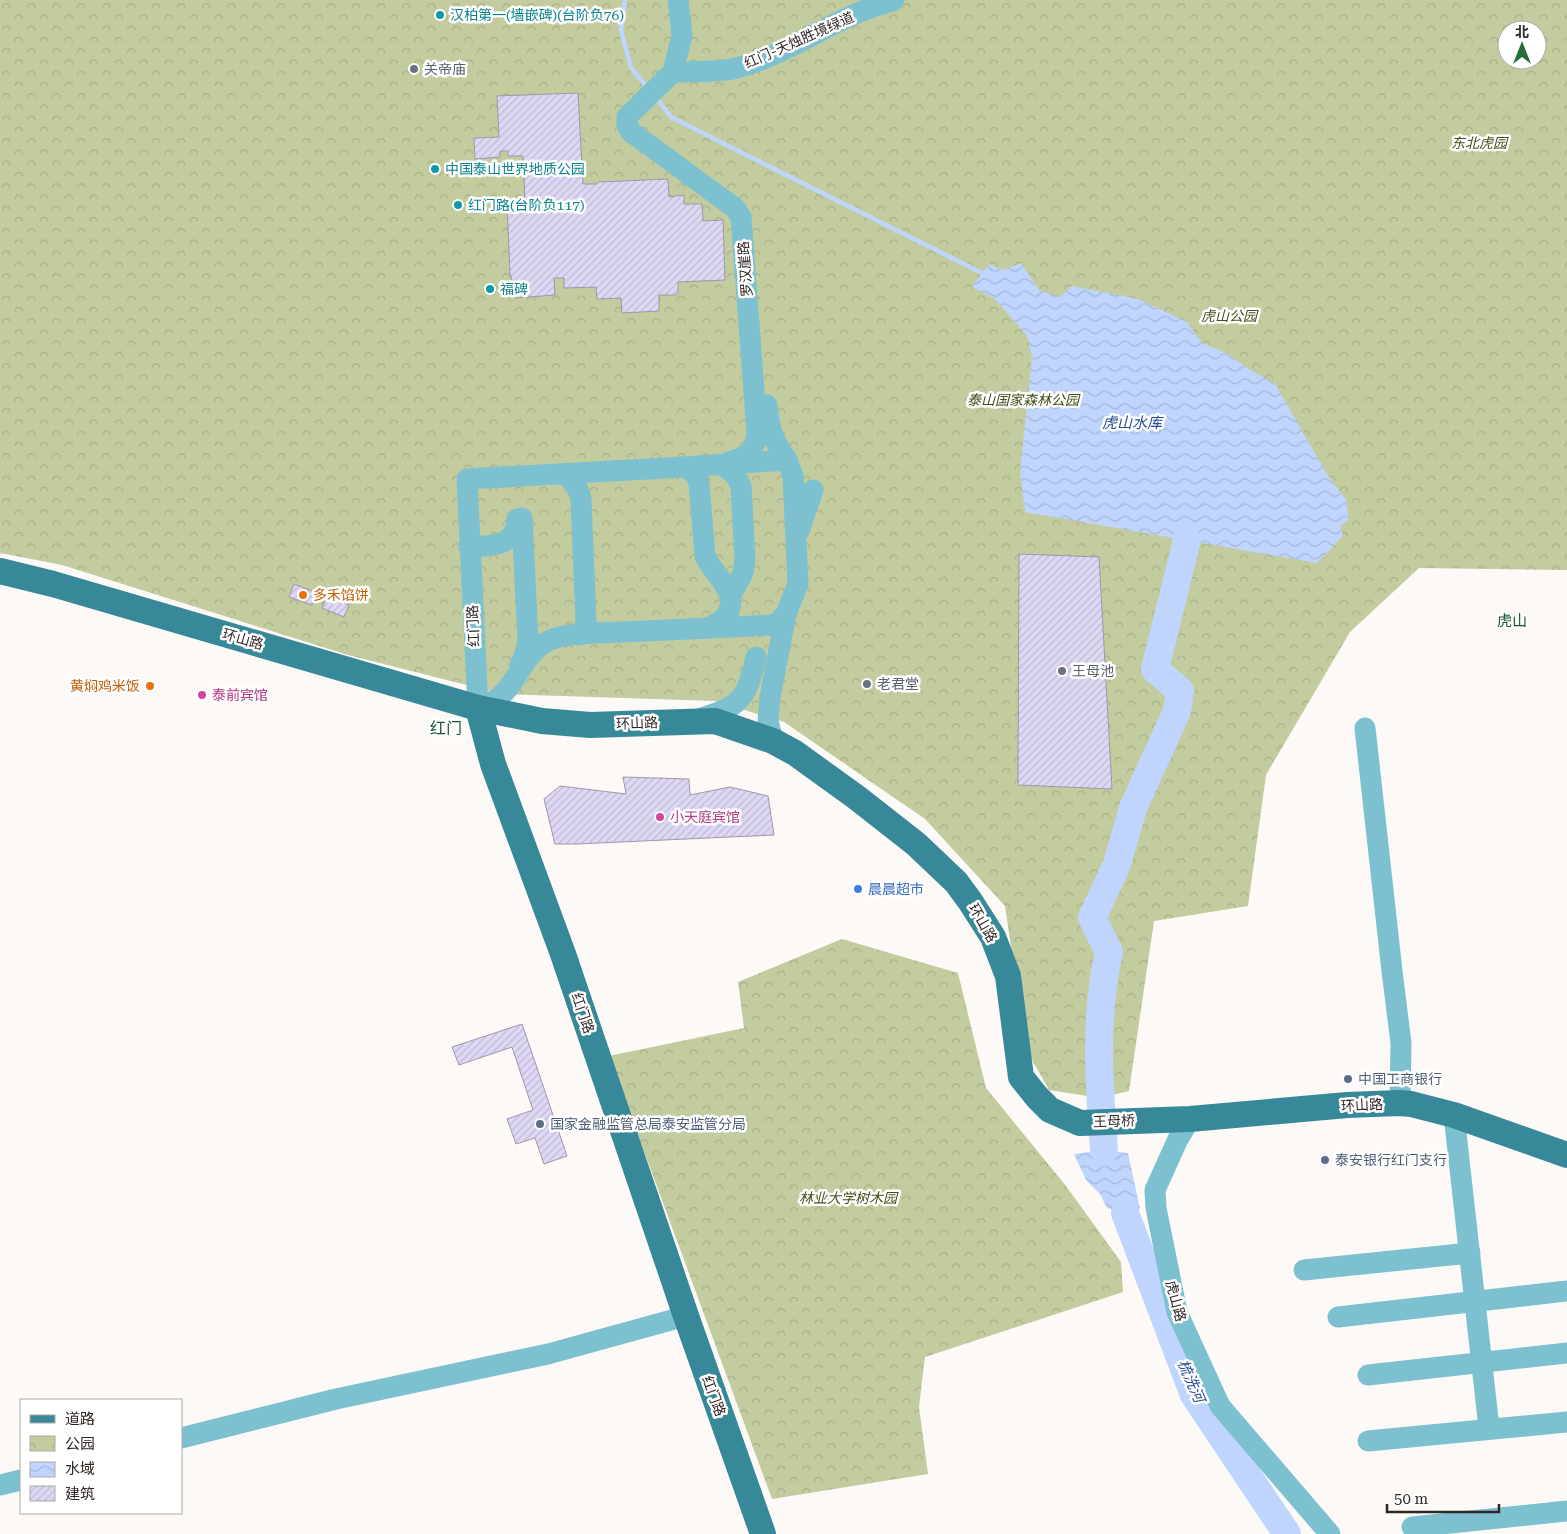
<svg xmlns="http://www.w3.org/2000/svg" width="1567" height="1534" font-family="'Roboto Serif','Noto Sans SC',serif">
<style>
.park{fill:url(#park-crowns);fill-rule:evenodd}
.water{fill:url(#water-waves)}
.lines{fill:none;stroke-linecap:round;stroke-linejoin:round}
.stream{stroke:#c0d5fd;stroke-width:4.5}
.river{stroke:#c0d5fd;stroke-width:28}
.building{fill:url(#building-hatch);stroke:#9c98aa}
.minor{stroke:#7dc1d1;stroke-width:21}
.major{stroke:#378899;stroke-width:26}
.culture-dot{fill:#0f9aa8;stroke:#fff;stroke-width:2}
.worship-dot{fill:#6b7280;stroke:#fff;stroke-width:2}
.food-dot{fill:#e8710a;stroke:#fff;stroke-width:2}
.hotel-dot{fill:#d1479c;stroke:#fff;stroke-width:2}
.shop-dot{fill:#3f7fe0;stroke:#fff;stroke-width:2}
.service-dot{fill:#5c6f8a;stroke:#fff;stroke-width:2}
.labels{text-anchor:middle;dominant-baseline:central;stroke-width:5;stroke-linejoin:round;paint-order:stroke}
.culture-label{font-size:14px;fill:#0d838f;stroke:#fff;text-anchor:start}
.street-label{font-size:14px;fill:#302825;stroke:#fff}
.worship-label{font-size:14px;fill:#5b616d;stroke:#fff;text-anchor:start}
.park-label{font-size:14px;font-style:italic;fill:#474f17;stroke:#fff}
.food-label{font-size:14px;fill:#c56008;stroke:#fff;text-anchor:start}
.hotel-label{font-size:14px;fill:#b23c85;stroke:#fff;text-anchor:start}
.shop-label{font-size:14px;fill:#366cbe;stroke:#fff;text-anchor:start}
.service-label{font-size:14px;fill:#4e5e75;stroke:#fff;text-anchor:start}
.water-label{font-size:15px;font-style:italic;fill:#274c97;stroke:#fff}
.neighbourhood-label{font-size:15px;fill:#15592b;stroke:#fff}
.quarter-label{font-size:16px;fill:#15592b;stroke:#fff}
</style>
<defs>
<pattern id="park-crowns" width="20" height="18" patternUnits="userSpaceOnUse" patternTransform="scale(1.25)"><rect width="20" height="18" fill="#c3cc9e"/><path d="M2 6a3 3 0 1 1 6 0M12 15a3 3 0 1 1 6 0" fill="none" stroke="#a8af88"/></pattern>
<pattern id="water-waves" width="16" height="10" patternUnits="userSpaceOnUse" patternTransform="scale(1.25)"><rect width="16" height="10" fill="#c0d5fd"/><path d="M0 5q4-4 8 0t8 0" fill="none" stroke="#a5b7d9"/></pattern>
<pattern id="building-hatch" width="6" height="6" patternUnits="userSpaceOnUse" patternTransform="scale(1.25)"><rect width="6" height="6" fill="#dfd8f5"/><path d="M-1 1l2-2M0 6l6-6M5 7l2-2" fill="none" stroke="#c0b9d2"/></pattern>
</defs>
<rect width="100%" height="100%" fill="#fdf9f7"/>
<g class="park">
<path d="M0 0H1567V570L1419 568 1350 632 1266 775 1248 906 1154 921 1129 1091 1100 1098 1049 1090 1026 1049 1005 906 925 819 784 722 715 701 502 694 348 655 62 565 0 553ZM1507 30H1537V60H1507Z"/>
<polygon points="842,939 958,973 986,1088 1066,1186 1121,1262 1123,1292 925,1357 919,1407 928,1474 772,1499 609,1056 744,1028 738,982"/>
</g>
<g class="water">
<polygon points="1021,263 1039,290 1060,297 1072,286 1138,299 1187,322 1202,343 1226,353 1249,369 1275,384 1327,474 1346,500 1349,519 1340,526 1343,536 1317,563 1025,512 1020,471 1032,357 1027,336 994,298 972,287 989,264 1003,270"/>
<polygon points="1104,1150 1128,1153 1140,1209 1125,1213 1107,1208 1100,1194 1086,1180 1074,1154"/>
</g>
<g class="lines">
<g class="stream">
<polyline points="625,0 621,30 631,68 648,88"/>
<polyline points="655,96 671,117 982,273"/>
</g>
<g class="river">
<path d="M1104 1150C1099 1084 1094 1017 1109 952L1092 918 1117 864 1133 808 1177 711 1180 691 1155 669 1187 540"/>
<polyline points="1125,1213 1194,1395 1287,1534"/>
</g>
</g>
<g class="building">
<polygon points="578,93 583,184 597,184 599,182 668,179 669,197 684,195 684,204 702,204 703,221 723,220 725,280 678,282 678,293 675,295 659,295 659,311 622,313 621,298 597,299 596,287 564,288 564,278 554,278 555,295 515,298 515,288 510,274 507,205 525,204 523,156 508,156 508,151 500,151 500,157 475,159 474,138 499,137 497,96"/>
<polygon points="1019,554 1099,557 1112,789 1018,785"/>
<polygon points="294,584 317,593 312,605 289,597"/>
<polygon points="327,596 349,605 344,617 322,608"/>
<polygon points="623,777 689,779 690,795 730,787 768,796 774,835 577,844 555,844 544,799 560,786 626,794"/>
<polygon points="522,1024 567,1156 544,1164 535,1138 516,1144 507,1119 533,1110 512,1047 459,1065 452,1047"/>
</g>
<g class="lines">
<g class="minor">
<path d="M678 0 682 35 673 72 627 117V125L631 132 735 208 741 217 757 432C755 452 748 456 729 462"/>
<path d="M673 72C694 71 716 73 737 68 777 57 814 33 851 16 865 9 880 5 894 0"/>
<path d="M767 405C770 432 772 438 787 460"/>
<path d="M720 465C731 470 736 474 741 486L745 560 743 573 731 595"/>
<path d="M684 467 694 472 699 483 705 556C714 576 743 595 725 617 721 621 714 625 709 628"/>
<path d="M563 474C574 481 578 487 581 499L586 623 585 629 578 635"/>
<polyline points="799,531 813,490"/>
<path d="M469 547C491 546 516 547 517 519"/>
<polyline points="520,665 526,652 528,640 522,518"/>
<path d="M696 720C739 706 746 703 756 657"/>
<polyline points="1365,728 1392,971 1401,1043 1400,1103"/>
<path d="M773 741 768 721 770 697 786 614 798 584 793 476 787 460 684 467 467 479 478 708C484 704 493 702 498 698 518 683 523 654 548 641 566 632 603 633 623 632 674 630 724 627 775 625L786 614"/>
<polyline points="1454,1115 1489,1428"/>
<polyline points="1190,1119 1178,1139 1155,1190 1156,1208 1177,1312 1220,1406 1330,1534"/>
<polyline points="1304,1270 1470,1253"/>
<polyline points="1338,1317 1567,1291"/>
<polyline points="1368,1375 1567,1353"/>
<polyline points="181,1438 336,1399 548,1354 686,1316"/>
<polyline points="1368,1441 1567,1422"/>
<polyline points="0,1485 21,1480"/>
<polyline points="1412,1527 1567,1511"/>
</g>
<g class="major">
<polyline points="0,571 53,584 478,708 542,721 590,725 715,721 773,741 795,753 856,797 916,844 956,882 970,901 993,937 1008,976 1021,1077 1037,1097 1050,1110 1080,1123 1190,1119 1347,1105 1400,1103 1411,1104 1454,1115 1567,1155"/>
<polyline points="478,708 493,764 563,954 686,1316 763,1534"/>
</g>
</g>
<g class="culture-dot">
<circle cx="440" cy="15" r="5"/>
<circle cx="435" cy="169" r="5"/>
<circle cx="458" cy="205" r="5"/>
<circle cx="490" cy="289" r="5"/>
</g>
<g class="worship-dot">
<circle cx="414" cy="69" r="5"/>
<circle cx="1062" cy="671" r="5"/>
<circle cx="867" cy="684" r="5"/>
</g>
<g class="food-dot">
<circle cx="303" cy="595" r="5"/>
<circle cx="150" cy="686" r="5"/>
</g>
<g class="hotel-dot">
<circle cx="202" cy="695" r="5"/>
<circle cx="660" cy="817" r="5"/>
</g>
<circle class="shop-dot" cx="858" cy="889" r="5"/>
<g class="service-dot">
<circle cx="1348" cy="1079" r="5"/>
<circle cx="540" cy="1124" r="5"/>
<circle cx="1325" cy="1160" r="5"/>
</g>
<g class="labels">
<g class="culture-label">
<text x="450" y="15">汉柏第一(墙嵌碑)(台阶负76)</text>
<text x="445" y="169">中国泰山世界地质公园</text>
<text x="468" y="205">红门路(台阶负117)</text>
<text x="500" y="289">福碑</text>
</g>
<g class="street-label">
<text transform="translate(799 40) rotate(-24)">红门-天烛胜境绿道</text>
<text transform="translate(745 269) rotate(-94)">罗汉崖路</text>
<text transform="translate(473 626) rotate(-93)">红门路</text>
<text transform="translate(243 639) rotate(16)">环山路</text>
<text transform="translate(637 723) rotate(-2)">环山路</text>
<text transform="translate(983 923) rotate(60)">环山路</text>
<text transform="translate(583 1013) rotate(71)">红门路</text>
<text transform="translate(1362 1105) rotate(-3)">环山路</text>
<text transform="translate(1114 1121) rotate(-2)">王母桥</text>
<text transform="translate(1176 1301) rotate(75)">虎山路</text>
<text transform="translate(714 1396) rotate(70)">红门路</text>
</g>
<g class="worship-label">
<text x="424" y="69">关帝庙</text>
<text x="1072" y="671">王母池</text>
<text x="877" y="684">老君堂</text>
</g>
<g class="park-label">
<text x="1479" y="143">东北虎园</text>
<text x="1229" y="316">虎山公园</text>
<text x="1023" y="400">泰山国家森林公园</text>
<text x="848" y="1198">林业大学树木园</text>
</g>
<g class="food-label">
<text x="313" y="595">多禾馅饼</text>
<text x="140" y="686" text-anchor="end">黄焖鸡米饭</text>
</g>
<g class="hotel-label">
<text x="212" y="695">泰前宾馆</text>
<text x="670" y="817">小天庭宾馆</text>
</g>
<g class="shop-label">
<text x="868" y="889">晨晨超市</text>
</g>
<g class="service-label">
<text x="1358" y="1079">中国工商银行</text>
<text x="550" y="1124">国家金融监管总局泰安监管分局</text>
<text x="1335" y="1160">泰安银行红门支行</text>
</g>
<g class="water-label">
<text x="1132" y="423">虎山水库</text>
<text transform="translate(1191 1381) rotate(66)">梳洗河</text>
</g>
<g class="neighbourhood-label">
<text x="1512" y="621">虎山</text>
</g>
<g class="quarter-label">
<text x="446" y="728">红门</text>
</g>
</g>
<rect x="20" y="1399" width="162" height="115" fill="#ffffff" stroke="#aca9a8"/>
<rect x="30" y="1415" width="25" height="8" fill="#378899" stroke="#aca9a8"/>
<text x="65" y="1424" font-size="15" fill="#302825">道路</text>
<rect x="30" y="1436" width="25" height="15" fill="url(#park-crowns)" stroke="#aca9a8"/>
<text x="65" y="1449" font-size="15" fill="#302825">公园</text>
<rect x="30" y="1462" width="25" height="15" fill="url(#water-waves)" stroke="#aca9a8"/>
<text x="65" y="1474" font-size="15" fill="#302825">水域</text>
<rect x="30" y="1486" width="25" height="15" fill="url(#building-hatch)" stroke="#aca9a8"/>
<text x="65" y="1499" font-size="15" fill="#302825">建筑</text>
<g transform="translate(1522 45)"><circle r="24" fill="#ffffff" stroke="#aca9a8"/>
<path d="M0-4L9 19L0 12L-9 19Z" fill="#256d3a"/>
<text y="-8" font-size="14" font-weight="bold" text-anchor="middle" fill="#302825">北</text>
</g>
<path d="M1387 1504v8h112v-8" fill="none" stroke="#302825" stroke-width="2.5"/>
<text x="1394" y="1504" font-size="15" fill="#302825" stroke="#ffffff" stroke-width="4" paint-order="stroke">50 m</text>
</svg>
